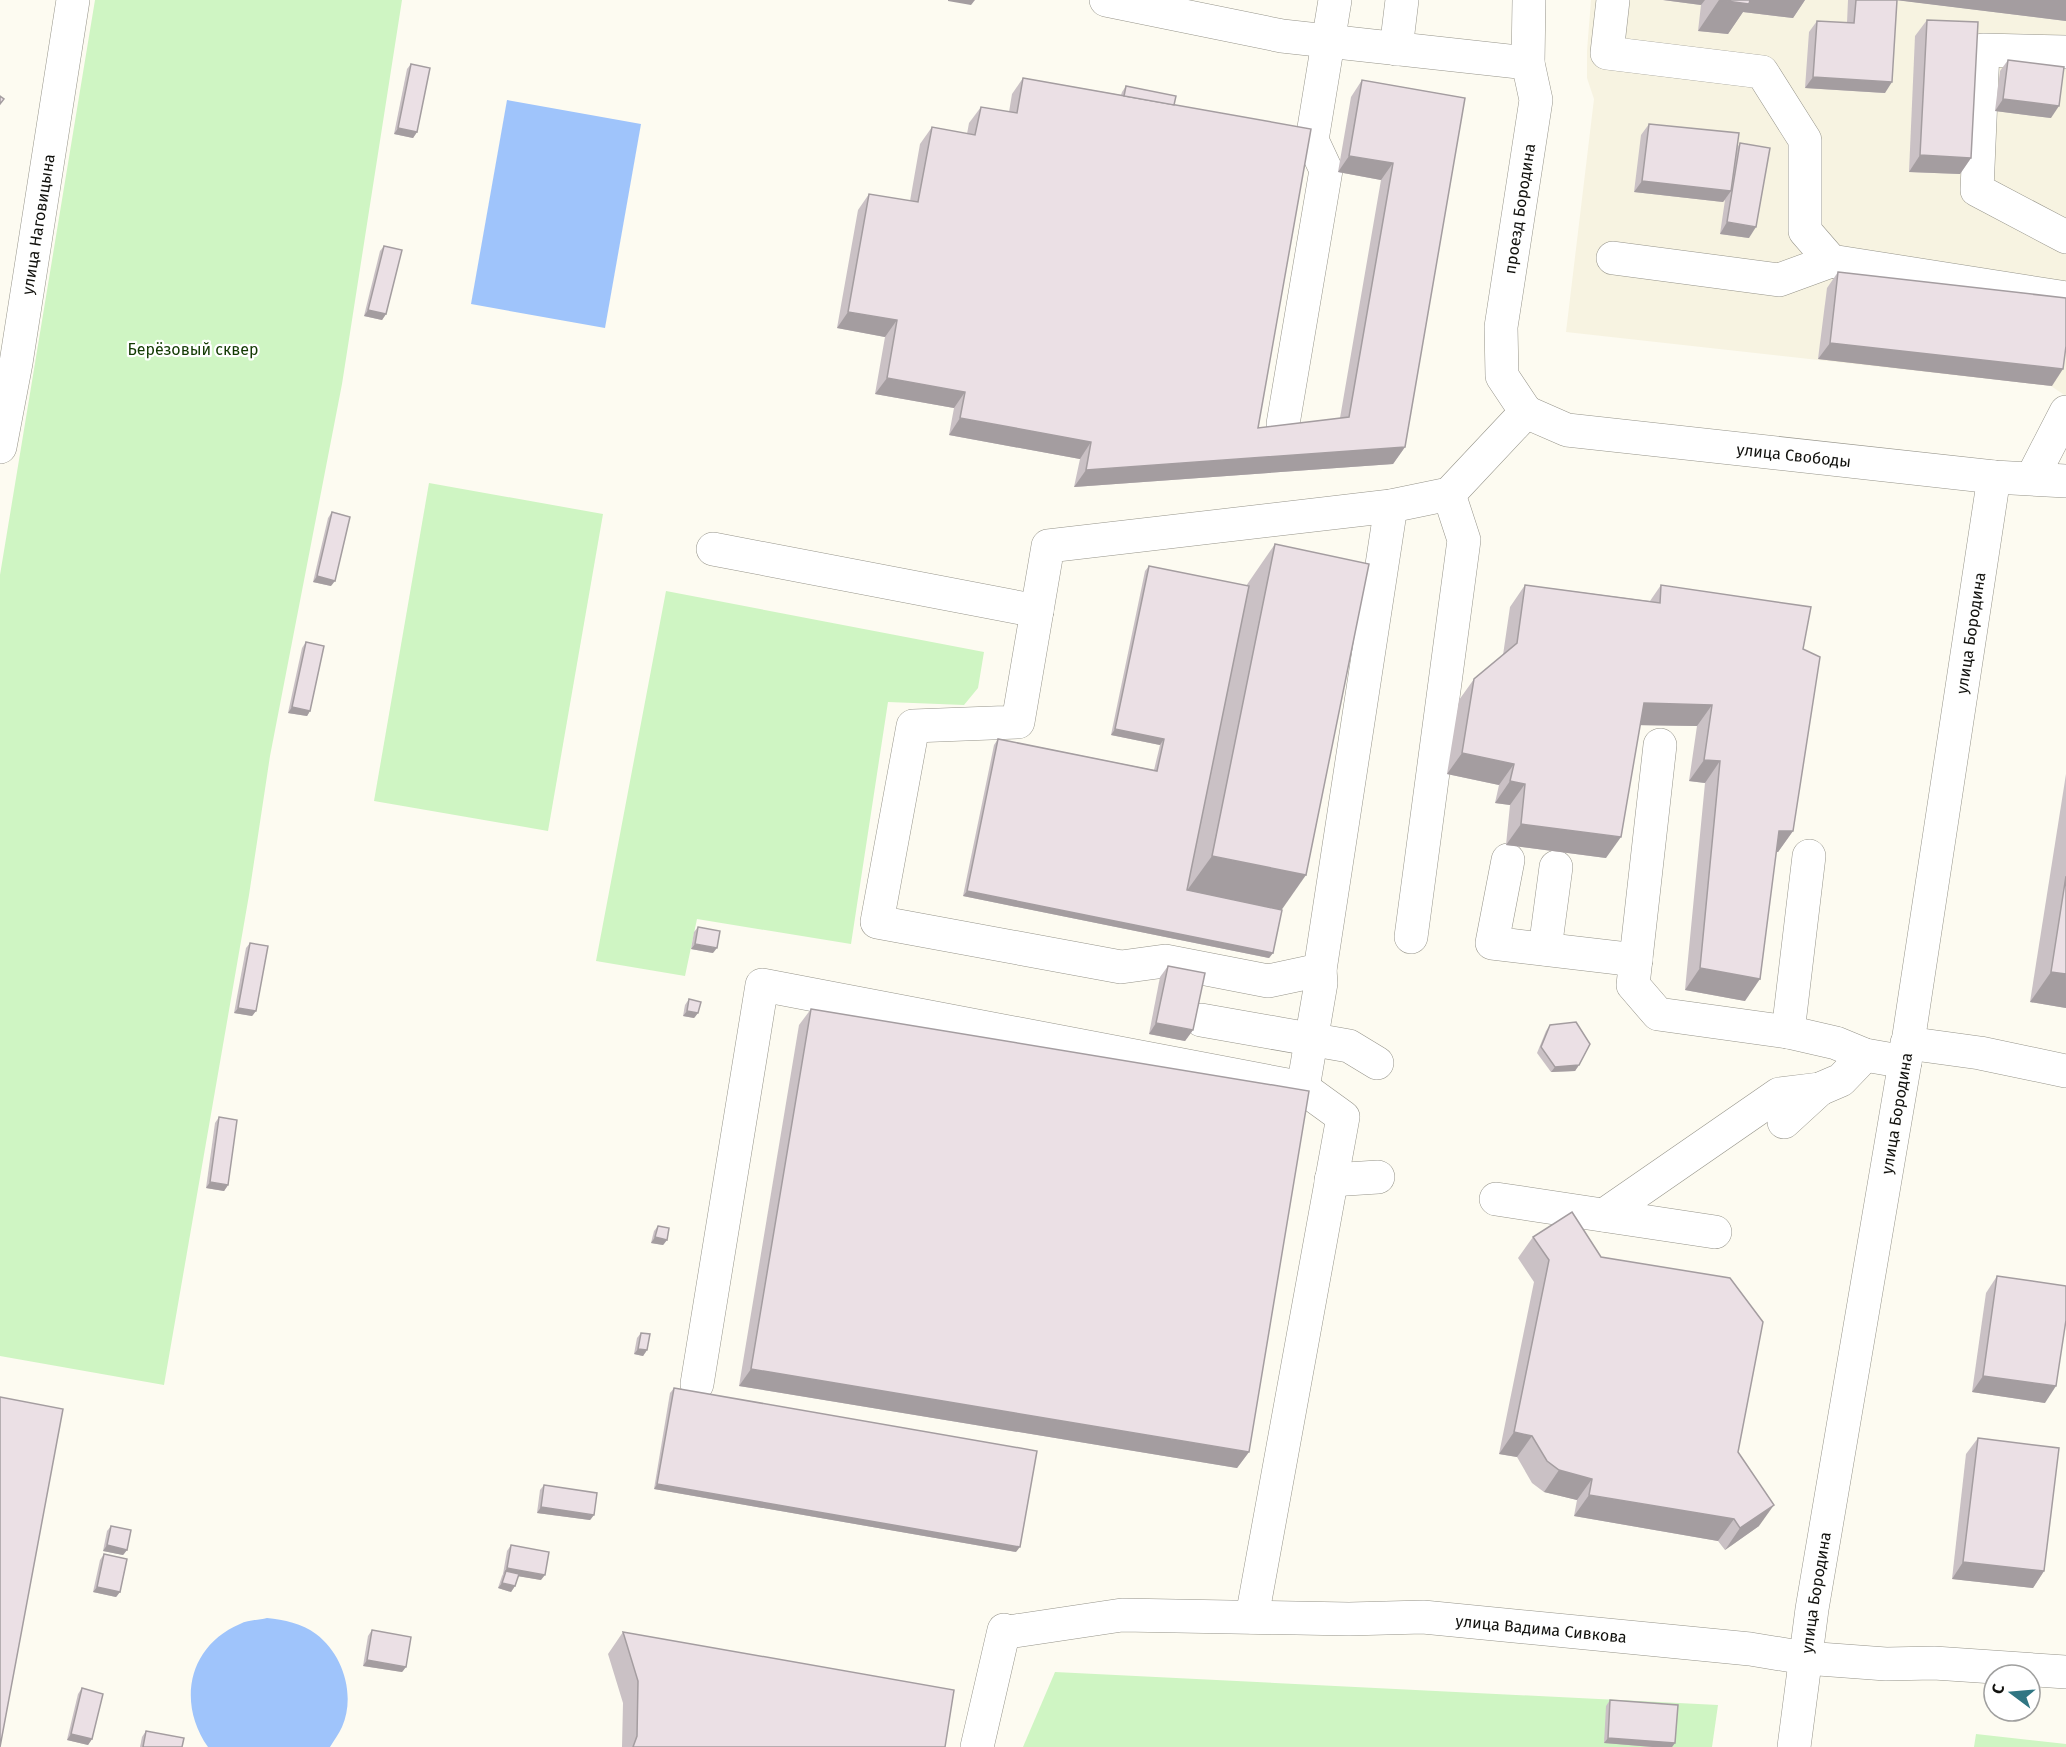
<svg xmlns="http://www.w3.org/2000/svg" width="2066" height="1747" font-family="'Fira Sans',sans-serif">
<style>
.built{fill:#f7f3e1}
.green{fill:#cff5c3}
.water{fill:#9fc4fb}
.lines{fill:none;stroke-linecap:round;stroke-linejoin:round}
.minor-casing{stroke:#96948a;stroke-width:34}
.minor{stroke:#fff;stroke-width:33}
.wall{fill:#cac1c5}
.shaded-wall{fill:#a49da0}
.building{fill:#ebe0e5;stroke:#a49da0;stroke-width:1.5}
.labels{text-anchor:middle;dominant-baseline:central;stroke-width:4.5;stroke-linejoin:round;paint-order:stroke}
.street-label{font-size:16px;fill:#12120e;stroke:#fff}
.park-label{font-size:16px;fill:#123a02;stroke:#fff}
</style>
<rect width="100%" height="100%" fill="#fdfbf1"/>
<polygon class="built" points="1591,0 2066,0 2066,396 2051,386 1566,332 1594,99 1587,78 1587,51"/>
<g class="green">
<polygon points="95,0 402,0 342,384 270,756 249,895 164,1385 0,1356 0,575"/>
<polygon points="429,483 603,514 548,831 374,801"/>
<polygon points="666,591 984,652 978,688 964,705 888,702 851,944 697,919 685,976 596,961"/>
<polygon points="1055,1672 1718,1705 1712,1747 1023,1747"/>
<polygon points="1976,1734 2066,1744 2066,1747 1974,1747"/>
</g>
<g class="water">
<polygon points="507,100 641,124 605,328 471,304"/>
<path d="M267 1618C284 1620 302 1623 316 1634 343 1654 356 1695 342 1727 339 1734 334 1740 330 1747H208C177 1703 188 1646 240 1624 248 1620 259 1620 267 1618Z"/>
</g>
<g class="lines">
<defs>
<g id="minor">
<polyline points="1106,0 1282,36 1528,63"/>
<polyline points="1613,0 1607,53 1762,72 1805,140 1805,231 1831,261 2066,298"/>
<polyline points="1396,49 1402,0"/>
<polyline points="2066,52 1983,50 1977,190 2066,237"/>
<polyline points="1613,258 1779,280 1831,261"/>
<path id="s1" d="M1526 412 1567 430 1994 477 2066 481"/>
<path id="s2" d="M1526 412 1502 376 1501 327 1536 100 1528 63 1529 0"/>
<polyline points="1283,424 1326,170 1312,140 1335,0"/>
<path id="s3" d="M0 447 16 363 73 0"/>
<polyline points="2032,478 2066,412"/>
<polyline points="713,549 1037,611"/>
<polyline points="1660,745 1633,985 1658,1014 1788,1032 1836,1043 1865,1055 1905,1062"/>
<polyline points="1508,860 1492,943 1636,960"/>
<polyline points="1411,937 1464,540 1449,494"/>
<polyline points="1545,949 1556,867"/>
<polyline points="1320,970 1268,981 1165,961 1121,967 877,922 913,726 1018,722 1048,546 1391,506 1449,494 1526,412"/>
<polyline points="1201,1020 1349,1046 1377,1063"/>
<polyline points="1788,1032 1809,856"/>
<polyline points="1907,1043 1980,1053 2066,1071"/>
<polyline points="1303,1088 1321,983 1320,970 1391,506"/>
<polyline points="1784,1122 1820,1089"/>
<polyline points="1331,1180 1378,1177"/>
<polyline points="1496,1199 1715,1232"/>
<polyline points="1604,1215 1779,1094 1820,1089 1841,1080 1865,1055"/>
<polyline points="697,1384 762,985 1303,1088 1343,1117 1252,1617"/>
<path id="s4" d="M1015 1631 1122 1615 1349 1619 1423 1617 1750 1649 1805 1658 1886 1664 1934 1663 2066 1672"/>
<polyline points="977,1747 1004,1630"/>
<path id="s5" d="M1794 1747 1812 1609 1905 1062 1994 477"/>
</g>
</defs>
<use href="#minor" class="minor-casing"/>
<use href="#minor" class="minor"/>
</g>
<g class="wall">
<polygon points="1663,0 1805,0 1793,18 1743,12 1728,34 1698,31 1701,5"/>
<polygon points="1848,0 2066,0 2066,21 1897,0 1885,93 1805,88 1809,32 1817,21 1847,23"/>
<polygon points="1927,20 1971,158 1960,174 1909,172 1915,36"/>
<polygon points="2008,60 2051,118 1995,111 2000,71"/>
<polygon points="411,64 417,132 413,138 394,134 407,69"/>
<polygon points="1023,78 1121,95 1122,92 1126,86 1174,105 1258,428 1340,418 1381,180 1338,172 1351,97 1362,80 1465,98 1405,447 1393,464 1074,487 1080,459 949,435 954,408 875,394 885,337 837,328 858,210 869,194 910,201 920,144 932,127 967,134 969,123 981,107 1009,112 1012,94"/>
<polygon points="1649,124 1737,148 1740,143 1749,238 1720,234 1725,200 1723,202 1634,192 1641,135"/>
<polygon points="384,246 386,314 382,320 364,316 380,251"/>
<polygon points="1838,272 2052,386 1818,359 1827,288"/>
<polygon points="332,512 331,586 313,582 328,518"/>
<polygon points="1275,544 1282,910 1273,953 1269,958 963,896 994,745 998,739 1154,770 1160,745 1111,735 1145,571 1149,566 1246,586"/>
<polygon points="1525,585 1650,601 1661,585 1803,649 1793,831 1778,852 1776,852 1745,1001 1685,990 1705,783 1689,781 1697,726 1640,725 1606,858 1506,845 1510,805 1495,803 1499,785 1447,774 1459,700 1474,679 1503,655 1510,607"/>
<polygon points="306,642 310,711 307,716 288,713 302,648"/>
<polygon points="2066,774 2066,1008 2030,1002"/>
<polygon points="698,927 713,953 691,949 694,932"/>
<polygon points="250,943 256,1011 252,1016 234,1013 246,948"/>
<polygon points="1168,966 1193,1030 1185,1041 1149,1034 1160,977"/>
<polygon points="689,999 698,1013 694,1018 683,1016 685,1005"/>
<polygon points="811,1009 1249,1452 1237,1468 739,1386 799,1025"/>
<polygon points="1550,1025 1579,1065 1575,1071 1551,1072 1537,1053 1546,1031"/>
<polygon points="219,1117 228,1185 224,1191 206,1188 215,1123"/>
<polygon points="658,1226 667,1240 663,1245 651,1243 654,1231"/>
<polygon points="1533,1237 1601,1257 1738,1452 1759,1526 1725,1550 1718,1541 1574,1516 1577,1500 1544,1492 1532,1483 1517,1457 1499,1454 1534,1282 1518,1258"/>
<polygon points="1997,1276 2045,1403 1972,1392 1986,1293"/>
<polygon points="641,1333 647,1350 643,1356 634,1354 637,1338"/>
<polygon points="674,1388 1016,1552 654,1489 670,1393"/>
<polygon points="1978,1438 2044,1571 2033,1588 1952,1579 1966,1454"/>
<polygon points="544,1485 594,1515 590,1520 537,1513 540,1490"/>
<polygon points="111,1526 127,1550 123,1555 103,1551 107,1531"/>
<polygon points="511,1545 541,1580 518,1576 515,1586 511,1592 498,1588 502,1576 503,1574 507,1551"/>
<polygon points="104,1554 120,1592 116,1597 93,1592 100,1560"/>
<polygon points="372,1630 406,1667 402,1672 363,1666 368,1636"/>
<polygon points="623,1632 945,1747 622,1747 623,1703 608,1654"/>
<polygon points="82,1688 92,1739 88,1745 67,1740 78,1694"/>
<polygon points="1610,1700 1675,1743 1672,1747 1653,1747 1604,1743 1606,1706"/>
<polygon points="146,1731 182,1747 140,1747 142,1737"/>
</g>
<g class="shaded-wall">
<polygon points="948,0 975,0 971,5 948,1"/>
<polygon points="1663,0 1705,0 1701,5"/>
<polygon points="1719,0 1805,0 1793,18 1743,12 1728,34 1698,31"/>
<polygon points="1895,0 2066,0 2066,21"/>
<polygon points="1813,77 1892,82 1885,93 1805,88"/>
<polygon points="2003,99 2059,106 2051,118 1995,111"/>
<polygon points="398,128 417,132 413,138 394,134"/>
<polygon points="1920,155 1971,158 1960,174 1909,172"/>
<polygon points="1349,156 1393,163 1381,180 1338,172"/>
<polygon points="1642,181 1731,191 1723,202 1634,192"/>
<polygon points="1727,222 1756,227 1749,238 1720,234"/>
<polygon points="368,310 386,314 382,320 364,316"/>
<polygon points="848,312 897,320 885,337 837,328"/>
<polygon points="1830,343 2063,369 2052,386 1818,359"/>
<polygon points="887,378 965,392 954,408 875,394"/>
<polygon points="960,418 1091,442 1080,459 949,435"/>
<polygon points="1405,447 1393,464 1074,487 1086,470"/>
<polygon points="317,576 335,581 331,586 313,582"/>
<polygon points="1644,703 1712,705 1697,726 1629,725"/>
<polygon points="292,707 310,711 307,716 288,713"/>
<polygon points="1115,729 1164,739 1160,745 1111,735"/>
<polygon points="1462,753 1514,764 1499,785 1447,774"/>
<polygon points="1704,760 1720,761 1705,783 1689,781"/>
<polygon points="1510,781 1525,784 1510,805 1495,803"/>
<polygon points="1521,824 1621,837 1606,858 1506,845"/>
<polygon points="1779,831 1793,831 1778,852 1764,853"/>
<polygon points="1212,856 1306,875 1278,915 1183,896"/>
<polygon points="967,891 1273,953 1269,958 963,896"/>
<polygon points="695,944 717,948 713,953 691,949"/>
<polygon points="1700,968 1760,979 1745,1001 1685,990"/>
<polygon points="2051,972 2066,974 2066,1008 2030,1002"/>
<polygon points="238,1008 256,1011 252,1016 234,1013"/>
<polygon points="687,1011 698,1013 694,1018 683,1016"/>
<polygon points="1156,1023 1193,1030 1185,1041 1149,1034"/>
<polygon points="1579,1065 1575,1071 1551,1072 1555,1067"/>
<polygon points="210,1182 228,1185 224,1191 206,1188"/>
<polygon points="655,1237 667,1240 663,1245 651,1243"/>
<polygon points="638,1349 647,1350 643,1356 634,1354"/>
<polygon points="751,1369 1249,1452 1237,1468 739,1386"/>
<polygon points="1983,1376 2056,1386 2045,1403 1972,1392"/>
<polygon points="1514,1432 1532,1436 1517,1457 1499,1454"/>
<polygon points="1559,1470 1592,1479 1577,1500 1544,1492"/>
<polygon points="657,1484 1020,1547 1016,1552 654,1489"/>
<polygon points="1589,1495 1734,1519 1718,1541 1574,1516"/>
<polygon points="1774,1505 1759,1526 1725,1550 1740,1528"/>
<polygon points="541,1507 594,1515 590,1520 537,1513"/>
<polygon points="107,1545 127,1550 123,1555 103,1551"/>
<polygon points="1963,1562 2044,1571 2033,1588 1952,1579"/>
<polygon points="507,1568 545,1575 541,1580 505,1574 506,1571 503,1574"/>
<polygon points="502,1583 515,1586 511,1592 498,1588"/>
<polygon points="97,1587 120,1592 116,1597 93,1592"/>
<polygon points="367,1660 406,1667 402,1672 363,1666"/>
<polygon points="71,1734 92,1739 88,1745 67,1740"/>
<polygon points="1608,1738 1675,1743 1672,1747 1653,1747 1604,1743"/>
</g>
<g class="building">
<polygon points="1719,0 1750,0 1749,4"/>
<polygon points="1856,0 1897,0 1892,82 1813,77 1817,21 1854,23"/>
<polygon points="1927,20 1978,22 1971,158 1920,155"/>
<polygon points="2008,60 2064,67 2059,106 2003,99"/>
<polygon points="411,64 430,68 417,132 398,128"/>
<polygon points="1023,78 1311,129 1258,428 1349,417 1393,163 1349,156 1362,80 1465,98 1405,447 1086,470 1091,442 960,418 965,392 887,378 897,320 848,312 869,194 918,202 932,127 975,135 981,107 1017,113"/>
<polygon points="1126,86 1176,96 1174,105 1124,96"/>
<polygon points="0,96 4,99 0,104"/>
<polygon points="1649,124 1739,133 1731,191 1642,181"/>
<polygon points="1740,143 1770,148 1756,227 1727,222"/>
<polygon points="384,246 402,250 386,314 368,310"/>
<polygon points="1838,272 2066,298 2066,346 2063,369 1830,343"/>
<polygon points="332,512 350,517 335,581 317,576"/>
<polygon points="1275,544 1369,564 1306,875 1212,856"/>
<polygon points="1149,566 1249,586 1187,890 1282,910 1273,953 967,891 998,739 1157,771 1164,739 1115,729"/>
<polygon points="1525,585 1660,603 1661,585 1811,607 1803,649 1820,657 1793,831 1779,831 1760,979 1700,968 1720,761 1704,760 1712,705 1644,703 1621,837 1521,824 1525,784 1510,781 1514,764 1462,753 1474,679 1517,643"/>
<polygon points="306,642 324,646 310,711 292,707"/>
<polygon points="2066,876 2066,974 2051,972"/>
<polygon points="698,927 720,931 717,948 695,944"/>
<polygon points="250,943 268,946 256,1011 238,1008"/>
<polygon points="1168,966 1205,973 1193,1030 1156,1023"/>
<polygon points="689,999 701,1002 698,1013 687,1011"/>
<polygon points="811,1009 1309,1091 1249,1452 751,1369"/>
<polygon points="1576,1022 1590,1044 1579,1065 1555,1067 1541,1047 1550,1025"/>
<polygon points="219,1117 237,1120 228,1185 210,1182"/>
<polygon points="1572,1212 1601,1257 1730,1278 1763,1322 1738,1452 1774,1505 1740,1528 1734,1519 1589,1495 1592,1479 1559,1470 1547,1461 1532,1436 1514,1432 1549,1260 1533,1237"/>
<polygon points="658,1226 669,1228 667,1240 655,1237"/>
<polygon points="1997,1276 2066,1286 2066,1320 2056,1386 1983,1376"/>
<polygon points="641,1333 650,1334 647,1350 638,1349"/>
<polygon points="674,1388 1037,1451 1020,1547 657,1484"/>
<polygon points="0,1397 63,1409 0,1747"/>
<polygon points="1978,1438 2059,1448 2044,1571 1963,1562"/>
<polygon points="544,1485 597,1493 594,1515 541,1507"/>
<polygon points="111,1526 131,1530 127,1550 107,1545"/>
<polygon points="511,1545 549,1552 545,1575 507,1568"/>
<polygon points="104,1554 127,1559 120,1592 97,1587"/>
<polygon points="506,1571 519,1574 515,1586 502,1583"/>
<polygon points="372,1630 411,1637 406,1667 367,1660"/>
<polygon points="623,1632 954,1690 945,1747 633,1747 637,1736 638,1681"/>
<polygon points="82,1688 103,1694 92,1739 71,1734"/>
<polygon points="1610,1700 1678,1705 1675,1743 1608,1738"/>
<polygon points="146,1731 184,1738 182,1747 143,1747"/>
</g>
<g class="labels">
<g class="street-label">
<text stroke="none"><textPath href="#s2" startOffset="212">проезд Бородина</textPath></text>
<text stroke="none"><textPath href="#s3" startOffset="226">улица Наговицына</textPath></text>
<text stroke="none"><textPath href="#s1" startOffset="273">улица Свободы</textPath></text>
<text stroke="none"><textPath href="#s5" startOffset="1128">улица Бородина</textPath></text>
<text stroke="none"><textPath href="#s5" startOffset="642">улица Бородина</textPath></text>
<text stroke="none"><textPath href="#s5" startOffset="156">улица Бородина</textPath></text>
<text stroke="none"><textPath href="#s4" startOffset="528">улица Вадима Сивкова</textPath></text>
</g>
<g class="park-label">
<text x="193" y="349">Берёзовый сквер</text>
</g>
</g>
<g transform="translate(2012 1693) rotate(286)"><circle r="28" fill="#ffffff" stroke="#a0a09f" stroke-width="1.5"/>
<path d="M0-4.5L10 22L0 15L-10 22Z" fill="#307683"/>
<text y="-9" font-size="16" font-weight="bold" text-anchor="middle" fill="#12120e">С</text>
</g>
</svg>
